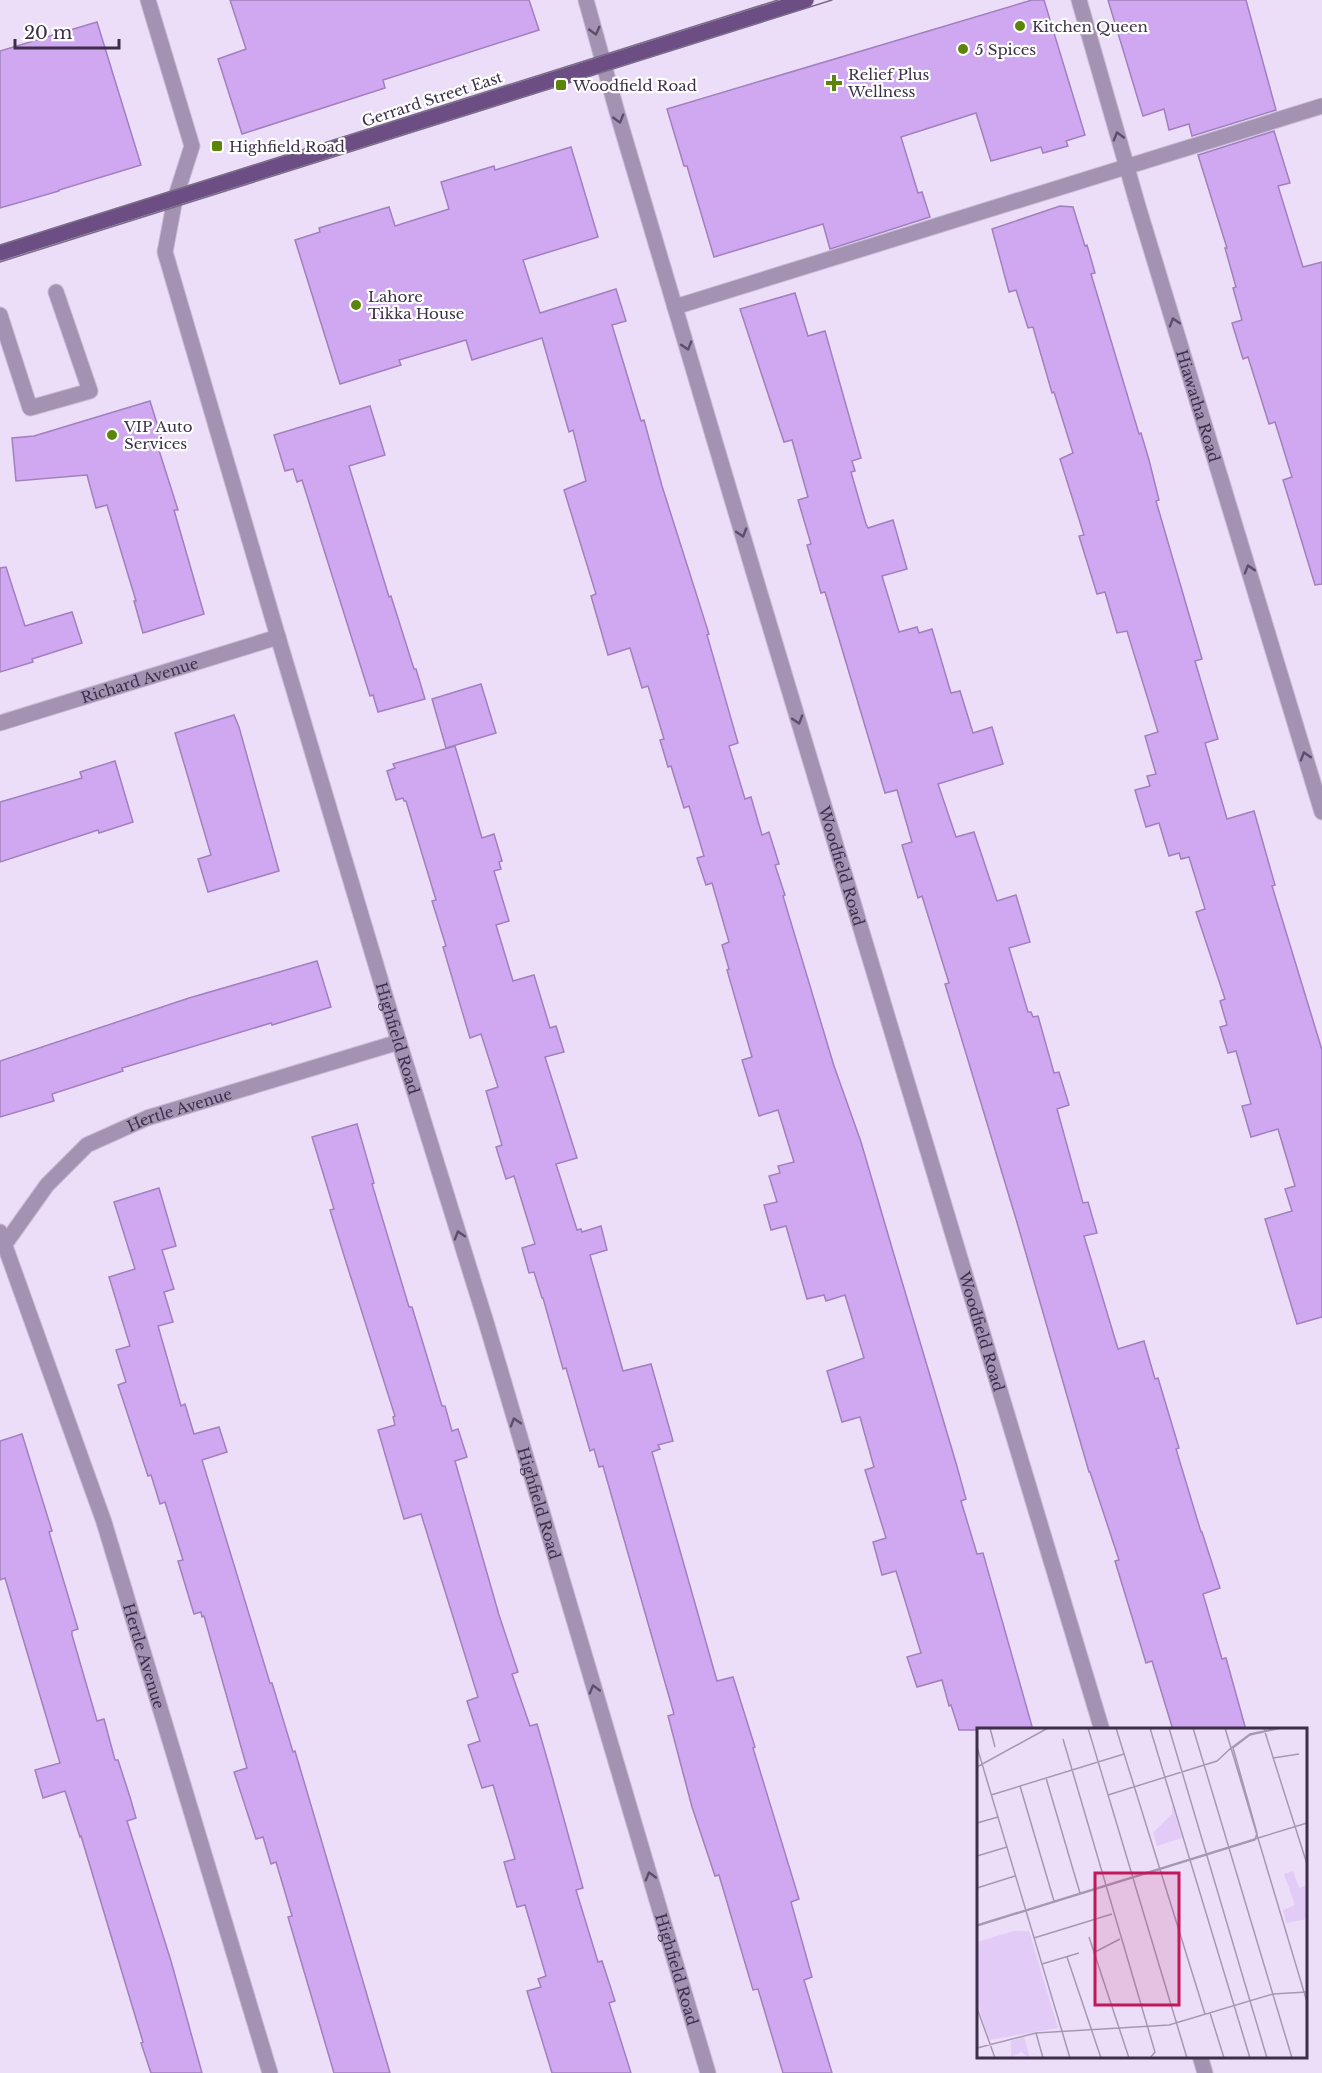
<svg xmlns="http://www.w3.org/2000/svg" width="1322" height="2073" font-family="'Libre Baskerville',serif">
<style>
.building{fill:#cfa8f1;stroke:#a180bd;stroke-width:1.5}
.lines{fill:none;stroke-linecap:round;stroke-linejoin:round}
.minor-casing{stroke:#c9bbd6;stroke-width:17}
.major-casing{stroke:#c9bbd6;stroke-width:17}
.minor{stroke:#a392b2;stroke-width:15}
.major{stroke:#6c4e85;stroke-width:15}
.tram{stroke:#7a6c86;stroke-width:1.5}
.oneway{stroke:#5c4d68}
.poi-dot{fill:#5b840b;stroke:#fff;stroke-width:2}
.labels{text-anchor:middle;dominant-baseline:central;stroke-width:4.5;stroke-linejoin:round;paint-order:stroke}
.poi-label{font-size:15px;fill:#3d2f49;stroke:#fff;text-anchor:start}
.street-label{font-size:15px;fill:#3d2f49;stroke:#fff}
.inset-road{fill:none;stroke:#a698b3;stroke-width:1.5}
.view{fill:#c2185b;fill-opacity:0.15;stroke:#c2185b;stroke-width:3}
.inset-edge{fill:none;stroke:#3d2f49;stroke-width:3}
</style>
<rect width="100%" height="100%" fill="#ecdef9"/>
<g class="building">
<polygon points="230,0 529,0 539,30 383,80 385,88 242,134 218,59 246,49"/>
<polygon points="1032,0 1044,0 1085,135 1066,141 1068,146 1043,153 1041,147 991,161 976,113 901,137 918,193 922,192 930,217 830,249 823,224 714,257 687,166 684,166 667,109"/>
<polygon points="1108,0 1246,0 1276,110 1192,136 1189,124 1169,130 1164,109 1143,116"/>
<polygon points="97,22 141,165 59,190 59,191 0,208 0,51"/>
<polygon points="1274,131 1290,183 1278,186 1303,267 1322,262 1322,584 1315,585 1283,480 1292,477 1275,422 1269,424 1248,357 1243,359 1232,323 1242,320 1233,288 1236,287 1225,248 1227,248 1198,155"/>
<polygon points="571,147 598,237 523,260 540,313 616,289 626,321 612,325 641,421 644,420 662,486 709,634 707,635 738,743 729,746 745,799 751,797 762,835 769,832 779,864 775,865 785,895 783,896 834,1066 861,1142 892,1248 956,1463 966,1499 961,1501 977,1554 983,1553 1033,1730 959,1730 951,1705 949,1706 942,1680 917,1687 907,1657 921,1653 896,1571 882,1575 873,1542 886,1538 865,1470 874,1467 860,1417 842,1422 827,1371 864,1358 845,1295 826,1301 824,1295 807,1299 786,1226 771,1230 764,1205 777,1202 769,1176 780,1173 778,1166 794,1162 778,1110 759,1116 742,1060 752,1057 727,970 729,969 722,945 729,942 712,883 706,885 697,858 704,856 689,806 684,808 671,766 668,767 660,740 664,739 648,686 642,688 630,648 608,655 591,596 596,594 564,490 586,481 573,430 569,432 542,338 472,360 466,340 399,360 401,365 340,384 295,240 320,232 319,228 389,207 395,226 449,209 441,182 494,166 495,170"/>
<polygon points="1060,206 1073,207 1085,246 1087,245 1095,273 1091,274 1139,434 1141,433 1149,460 1159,500 1156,501 1202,659 1195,661 1218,739 1205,743 1227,819 1254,811 1275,885 1272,886 1322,1050 1322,1317 1297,1324 1265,1219 1292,1211 1285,1189 1295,1186 1278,1129 1251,1137 1242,1106 1251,1104 1236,1051 1228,1053 1220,1027 1227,1025 1220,1001 1225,999 1196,912 1205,909 1189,857 1181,859 1179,853 1169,856 1159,823 1146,827 1135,790 1150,786 1147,776 1156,774 1145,736 1158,732 1127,631 1117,633 1105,592 1097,594 1079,536 1084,535 1060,459 1073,453 1054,392 1052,393 1033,327 1028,328 1016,290 1009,292 992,229"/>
<polygon points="795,293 808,336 825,331 861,458 852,461 855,471 851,472 866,524 868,528 893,520 907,569 882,576 899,632 917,627 919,633 932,629 951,693 960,691 973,733 992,727 1003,764 938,784 956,837 974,832 997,901 1016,895 1030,942 1009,948 1028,1012 1031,1012 1033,1017 1038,1016 1054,1073 1059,1072 1069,1105 1057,1109 1083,1203 1088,1202 1097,1233 1084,1236 1118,1349 1144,1341 1155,1379 1158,1378 1179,1448 1176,1449 1201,1532 1202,1532 1220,1588 1203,1594 1222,1659 1226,1658 1246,1730 1173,1730 1152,1661 1146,1663 1115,1561 1119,1560 1090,1472 1089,1472 1016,1219 945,984 949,983 922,896 918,898 902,845 912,842 897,790 885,793 825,592 821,593 807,545 811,544 798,500 808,497 792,440 784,442 740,309"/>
<polygon points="150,401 163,443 157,444 178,510 174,510 204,614 143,633 134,601 136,601 107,505 96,508 87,475 16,481 12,438 34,436"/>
<polygon points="370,406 385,455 349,466 389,597 391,596 414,669 416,669 425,699 378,712 373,695 370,696 302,480 297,482 293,469 285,471 274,435"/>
<polygon points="6,567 25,626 72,612 82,643 32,659 33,662 0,672 0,568"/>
<polygon points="481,684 496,733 446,748 432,699"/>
<polygon points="234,715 239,727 279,871 208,892 198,859 211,855 175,733"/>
<polygon points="455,746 482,838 494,834 502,861 499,862 501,869 494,871 509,921 496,925 513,981 534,975 550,1028 556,1026 564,1052 545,1057 577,1158 556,1164 577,1230 581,1229 582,1232 601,1226 607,1250 590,1255 623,1371 651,1364 673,1441 658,1445 660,1449 652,1452 717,1681 733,1677 755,1747 753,1748 799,1899 791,1902 812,1977 804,1980 832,2073 783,2073 758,1989 753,1990 719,1875 715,1876 692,1807 668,1716 674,1714 603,1466 599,1467 594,1449 590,1451 566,1368 563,1369 543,1298 542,1298 534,1272 529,1273 522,1248 535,1244 514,1176 506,1179 496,1147 502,1145 486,1091 498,1087 481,1034 470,1038 443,947 446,946 432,901 436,900 406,801 404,801 403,798 396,800 387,771 395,768 393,764"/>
<polygon points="115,761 133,822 99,833 98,830 0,862 0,802 82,778 80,772"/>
<polygon points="317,961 331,1007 272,1025 271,1023 122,1068 123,1071 52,1094 54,1101 0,1117 0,1061 189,998"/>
<polygon points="357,1124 374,1183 372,1184 409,1307 412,1307 442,1406 445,1406 452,1431 458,1429 467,1457 455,1461 499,1615 518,1672 512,1674 530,1726 537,1724 550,1769 583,1888 576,1890 598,1962 602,1961 615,2001 609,2003 631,2073 552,2073 527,1991 541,1987 538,1979 546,1976 525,1905 517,1907 504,1862 515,1859 493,1785 482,1788 468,1745 480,1741 467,1701 478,1697 421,1514 404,1519 378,1430 395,1425 393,1417 395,1416 346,1262 330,1210 334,1209 312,1137"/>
<polygon points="159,1188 176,1246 162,1250 174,1289 164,1292 173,1322 158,1326 181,1406 185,1404 194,1434 219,1427 227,1452 202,1460 270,1683 272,1683 293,1752 295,1751 390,2073 334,2073 288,1917 292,1916 276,1862 271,1864 263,1837 256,1839 234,1772 247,1768 204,1616 202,1617 201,1612 194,1614 178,1561 183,1560 165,1502 160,1504 151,1475 148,1476 118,1385 126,1382 116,1350 130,1346 109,1277 135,1269 114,1202"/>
<polygon points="22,1434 52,1531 49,1532 78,1629 72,1631 72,1635 97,1721 104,1719 115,1760 118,1760 130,1797 136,1818 127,1821 171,1961 202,2073 151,2073 141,2043 143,2042 81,1836 80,1837 65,1791 43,1798 35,1770 60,1763 5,1578 0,1580 0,1441"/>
</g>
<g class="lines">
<defs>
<g id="minor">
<path id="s1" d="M148 0 192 146 175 199 165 252 278 637 399 1042 486 1322 708 2073"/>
<path id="s2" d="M586 0 617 112 753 570 1102 1730"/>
<path id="s3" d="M1079 0 1138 206 1322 812"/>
<polyline points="675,307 1322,106"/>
<polyline points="0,315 30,408 90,391 56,292"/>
<path id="s4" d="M0 723 278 637"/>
<path id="s5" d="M0 1232 104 1522 270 2073"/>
<path id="s6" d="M5 1244 47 1185 87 1145 147 1118 399 1042"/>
<polyline points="1200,2056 1205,2073"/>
</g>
<polyline id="major" points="0,253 806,0"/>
</defs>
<use href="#minor" class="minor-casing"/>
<use href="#major" class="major-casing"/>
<use href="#minor" class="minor"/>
<use href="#major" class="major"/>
<g class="tram">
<polyline points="0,245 778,0"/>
<polyline points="0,262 832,0"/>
</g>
</g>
<defs><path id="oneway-chevron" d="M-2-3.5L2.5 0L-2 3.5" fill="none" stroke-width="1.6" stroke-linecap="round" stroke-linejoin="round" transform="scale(1.5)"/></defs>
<g class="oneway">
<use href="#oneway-chevron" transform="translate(595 31) rotate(75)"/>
<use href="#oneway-chevron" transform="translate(619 119) rotate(74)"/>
<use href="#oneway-chevron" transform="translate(1118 136) rotate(-106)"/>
<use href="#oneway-chevron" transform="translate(1174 322) rotate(-107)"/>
<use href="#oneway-chevron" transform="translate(687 346) rotate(73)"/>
<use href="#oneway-chevron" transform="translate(742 533) rotate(73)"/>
<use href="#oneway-chevron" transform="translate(1249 569) rotate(-107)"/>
<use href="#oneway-chevron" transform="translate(798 720) rotate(73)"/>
<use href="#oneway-chevron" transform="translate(1305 756) rotate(-107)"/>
<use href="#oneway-chevron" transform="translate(459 1235) rotate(-107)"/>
<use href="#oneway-chevron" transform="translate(515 1422) rotate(-107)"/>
<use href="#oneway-chevron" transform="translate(594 1689) rotate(-106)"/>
<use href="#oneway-chevron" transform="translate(650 1876) rotate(-106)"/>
</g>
<g class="poi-dot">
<circle cx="1020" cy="26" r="6"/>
<circle cx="963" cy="49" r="6"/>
<path d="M831 74h6v6h6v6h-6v6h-6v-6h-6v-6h6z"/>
<rect x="555" y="79" width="12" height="12" rx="3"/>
<rect x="211" y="140" width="12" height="12" rx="3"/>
<circle cx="356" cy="305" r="6"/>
<circle cx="112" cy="435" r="6"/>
</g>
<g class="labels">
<g class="poi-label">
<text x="1032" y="26">Kitchen Queen</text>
<text x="975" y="49">5 Spices</text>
<text x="848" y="74">Relief Plus<tspan x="848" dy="17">Wellness</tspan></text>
<text x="573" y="85">Woodfield Road</text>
<text x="229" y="146">Highfield Road</text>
<text x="368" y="296">Lahore<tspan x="368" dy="17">Tikka House</tspan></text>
<text x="124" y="426">VIP Auto<tspan x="124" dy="17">Services</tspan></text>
</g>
<g class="street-label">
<text transform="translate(432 99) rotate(-18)">Gerrard Street East</text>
<text stroke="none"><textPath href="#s3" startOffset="423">Hiawatha Road</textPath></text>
<text stroke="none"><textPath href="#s4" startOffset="146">Richard Avenue</textPath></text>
<text stroke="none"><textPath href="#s2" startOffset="903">Woodfield Road</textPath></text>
<text stroke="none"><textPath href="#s1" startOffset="1082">Highfield Road</textPath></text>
<text stroke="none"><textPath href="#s6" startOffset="228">Hertle Avenue</textPath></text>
<text stroke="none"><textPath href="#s2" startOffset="1389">Woodfield Road</textPath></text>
<text stroke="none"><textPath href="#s1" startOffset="1568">Highfield Road</textPath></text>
<text stroke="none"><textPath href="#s5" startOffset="448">Hertle Avenue</textPath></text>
<text stroke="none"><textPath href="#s1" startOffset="2054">Highfield Road</textPath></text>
</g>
</g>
<g transform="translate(977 1728)">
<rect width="330" height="330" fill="#ecdef9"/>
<path d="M195 77 205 110 180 118 176 105 195 86ZM316 143 322 160 330 157V191L309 195 306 182 318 177 307 146ZM37 203H52L81 300 12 312 0 273V214ZM47 309 53 330 44 324 34 330V313Z" fill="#e2cbf6"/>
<path class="inset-road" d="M13 0 18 19M111 0 210 330M139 0 228 286M173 0 273 330M192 0 290 330M216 0 315 330M248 0 330 274M287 1 330 136M86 11 178 324 173 330M0 19 93 330M254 20 273 6 301 0M296 30 322 26M0 39 71 0M69 50 103 165M43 58 77 173M14 67 147 26M131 67 240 33 254 20M0 95 21 89M281 110 330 95M0 128 30 119M0 160 38 148M0 197 281 110M0 198 278 112 280 105 256 20 273 7 304 0M112 209 152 330M57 210 135 186M118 224 143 211M90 229 124 330M65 236 102 225M0 280 18 330M233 285 247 330M59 305 66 330M0 320 59 305 192 297 296 266 330 264"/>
<path class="view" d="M118 145H202V277H118Z"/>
<rect width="330" height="330" class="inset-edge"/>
</g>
<path d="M15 39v9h104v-9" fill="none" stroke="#3d2f49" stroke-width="3"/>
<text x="24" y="39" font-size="18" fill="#3d2f49" stroke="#ffffff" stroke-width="4.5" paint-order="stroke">20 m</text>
</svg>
